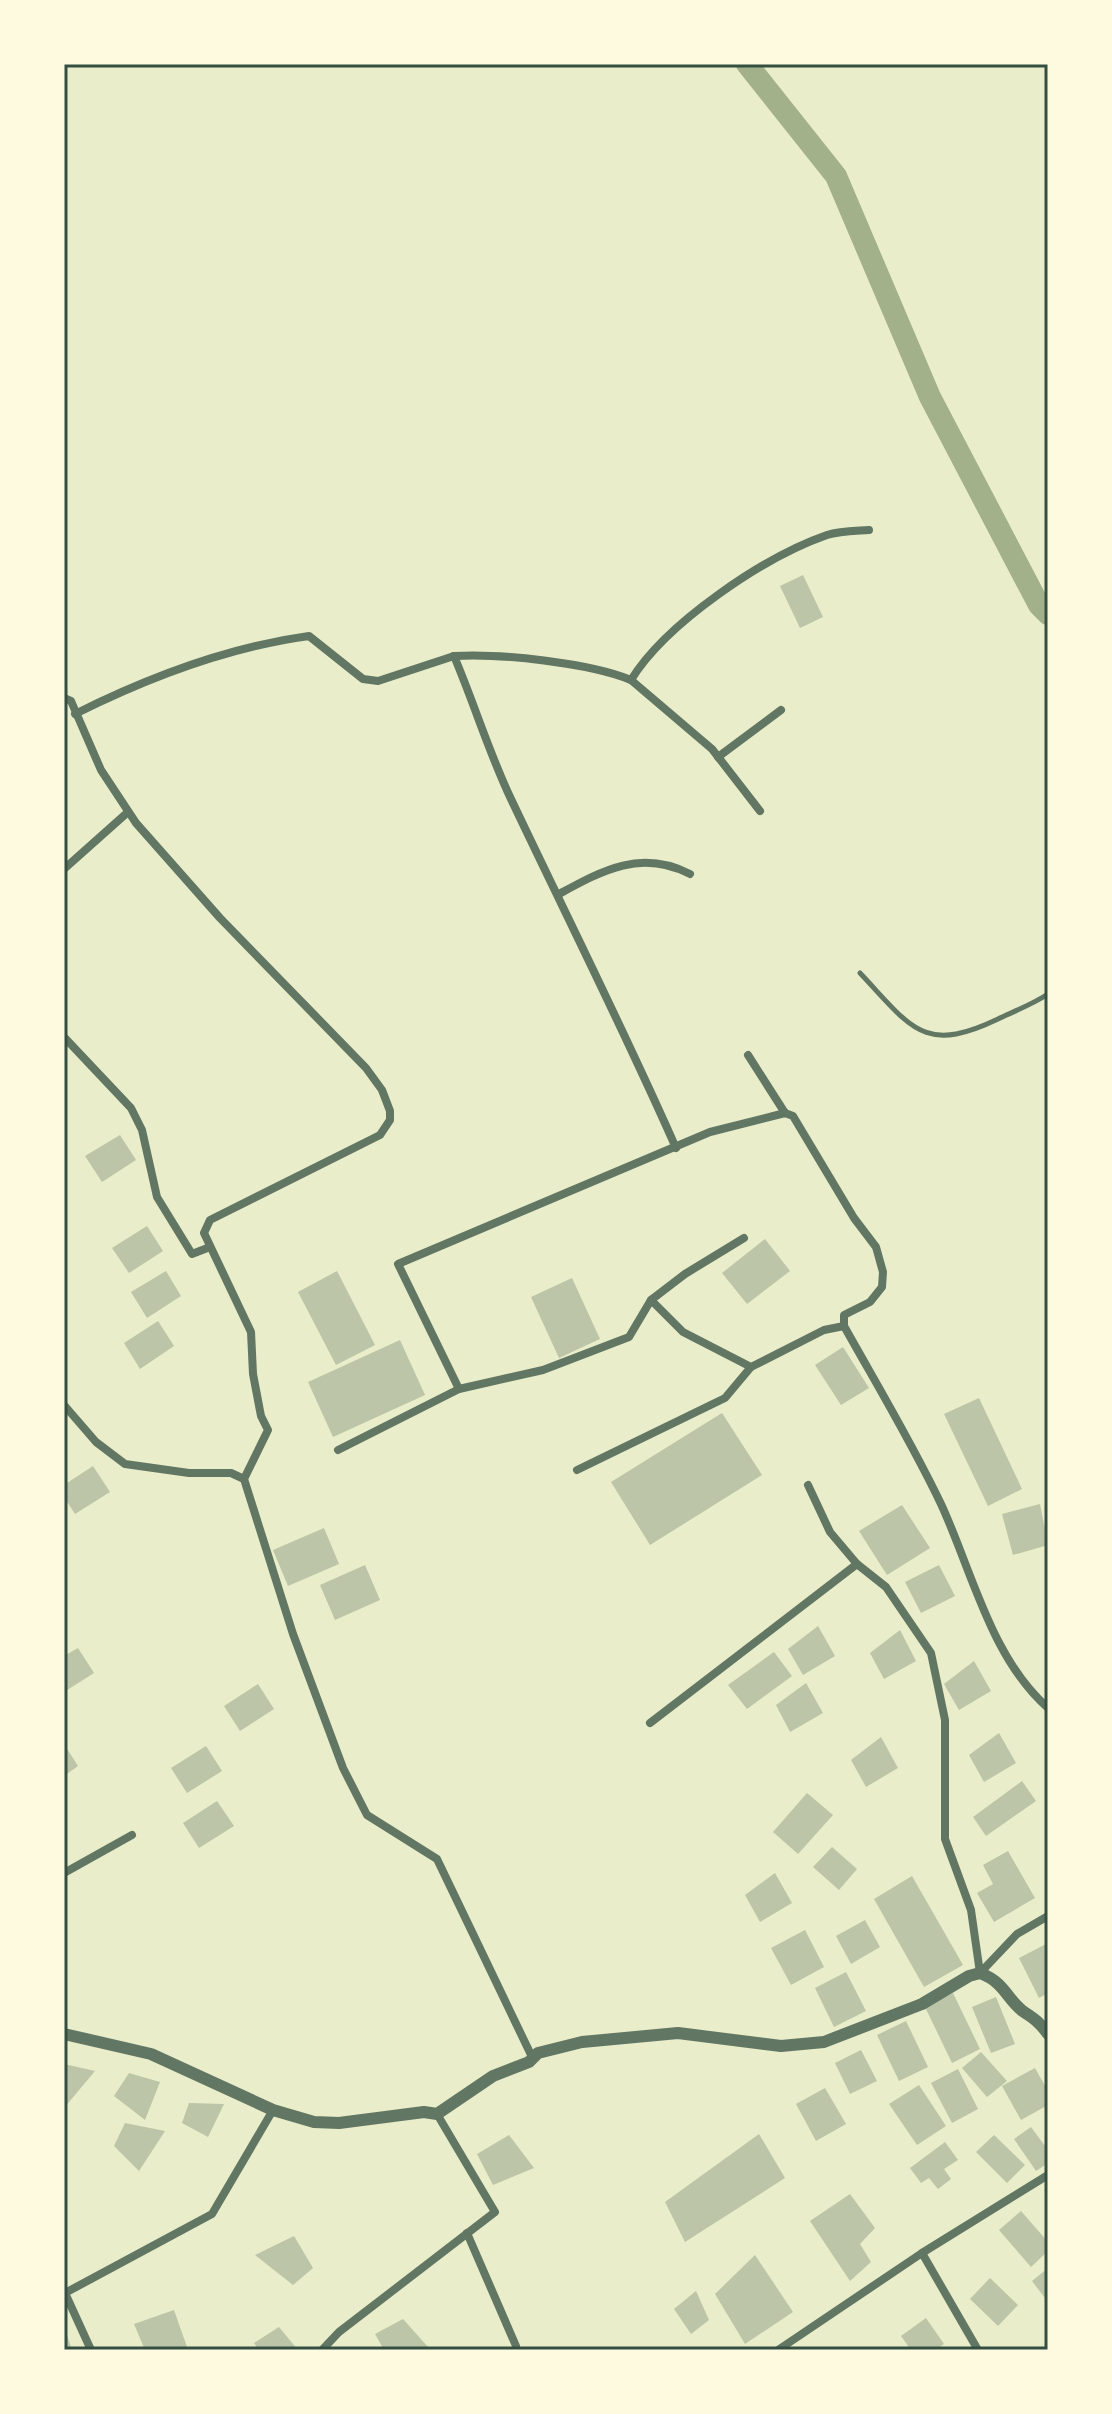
<svg xmlns="http://www.w3.org/2000/svg" width="1112" height="2414" font-family="'Golos Text',sans-serif">
<style>
.lines{fill:none;stroke-linecap:round;stroke-linejoin:round}
.canal{stroke:#a3b18a;stroke-width:22}
.building{fill:#bcc5a7}
.service{stroke:#617663;stroke-width:5}
.minor{stroke:#617663;stroke-width:8}
.tertiary{stroke:#617663;stroke-width:12}
.neatline{fill:none;stroke:#344e41;stroke-width:3}
</style>
<rect width="100%" height="100%" fill="#e9edc9"/>
<g class="lines">
<polyline class="canal" points="747,64 836,176 930,397 1039,605 1048,614"/>
</g>
<g class="building">
<polygon points="803,575 823,617 800,628 780,586"/>
<polygon points="120,1135 136,1160 102,1182 85,1156"/>
<polygon points="147,1226 163,1251 129,1273 112,1248"/>
<polygon points="765,1239 790,1271 747,1304 722,1273"/>
<polygon points="166,1271 181,1296 147,1318 131,1292"/>
<polygon points="337,1271 375,1345 336,1365 298,1292"/>
<polygon points="572,1278 600,1339 559,1358 531,1297"/>
<polygon points="158,1321 174,1346 140,1369 124,1343"/>
<polygon points="400,1340 425,1395 333,1437 308,1382"/>
<polygon points="843,1347 869,1388 841,1405 815,1365"/>
<polygon points="979,1398 1022,1489 988,1506 944,1414"/>
<polygon points="722,1413 762,1475 650,1545 611,1482"/>
<polygon points="93,1466 110,1492 75,1514 64,1497 64,1485"/>
<polygon points="1040,1504 1048,1545 1013,1555 1002,1514"/>
<polygon points="902,1505 930,1548 887,1575 859,1531"/>
<polygon points="324,1528 339,1564 288,1586 273,1550"/>
<polygon points="365,1565 380,1600 335,1620 320,1585"/>
<polygon points="939,1565 955,1596 921,1613 905,1582"/>
<polygon points="818,1626 835,1656 803,1675 788,1649"/>
<polygon points="900,1630 916,1661 884,1679 870,1653"/>
<polygon points="78,1648 94,1673 64,1692 64,1656"/>
<polygon points="774,1652 792,1676 747,1709 728,1685"/>
<polygon points="974,1661 991,1691 959,1710 944,1684"/>
<polygon points="806,1683 823,1713 790,1732 776,1705"/>
<polygon points="258,1684 274,1709 240,1731 224,1706"/>
<polygon points="999,1733 1016,1763 984,1782 969,1755"/>
<polygon points="881,1737 898,1768 866,1787 851,1760"/>
<polygon points="64,1744 78,1766 64,1776"/>
<polygon points="206,1746 222,1771 187,1793 171,1768"/>
<polygon points="1022,1781 1036,1801 986,1836 973,1817"/>
<polygon points="807,1793 833,1815 798,1854 773,1832"/>
<polygon points="217,1801 234,1826 199,1848 183,1823"/>
<polygon points="832,1847 857,1869 839,1890 813,1867"/>
<polygon points="1008,1851 1035,1898 994,1922 977,1893 993,1884 983,1865"/>
<polygon points="775,1873 792,1903 760,1922 745,1895"/>
<polygon points="912,1876 963,1965 924,1987 874,1899"/>
<polygon points="865,1920 880,1947 851,1964 836,1936"/>
<polygon points="805,1930 824,1967 791,1985 771,1948"/>
<polygon points="1048,1943 1048,1993 1039,1998 1019,1958"/>
<polygon points="846,1972 866,2011 834,2027 815,1988"/>
<polygon points="953,1993 980,2049 952,2063 925,2007"/>
<polygon points="996,1997 1015,2044 991,2053 972,2007"/>
<polygon points="906,2021 928,2067 899,2081 877,2035"/>
<polygon points="861,2050 877,2081 850,2094 835,2063"/>
<polygon points="981,2052 1007,2081 987,2097 962,2068"/>
<polygon points="64,2064 95,2071 64,2108"/>
<polygon points="1035,2068 1048,2091 1048,2105 1021,2120 1002,2086"/>
<polygon points="958,2069 978,2109 952,2123 931,2083"/>
<polygon points="129,2073 160,2082 145,2120 114,2096"/>
<polygon points="919,2085 946,2126 917,2145 889,2104"/>
<polygon points="825,2088 846,2124 816,2141 796,2104"/>
<polygon points="189,2103 224,2104 208,2137 182,2123"/>
<polygon points="125,2123 165,2131 139,2171 114,2146"/>
<polygon points="1031,2127 1048,2150 1048,2163 1036,2171 1014,2139"/>
<polygon points="759,2134 785,2178 685,2242 665,2202"/>
<polygon points="509,2135 534,2168 493,2185 477,2154"/>
<polygon points="994,2135 1025,2165 1007,2183 976,2152"/>
<polygon points="945,2142 958,2160 944,2169 951,2179 938,2189 929,2178 921,2183 910,2168"/>
<polygon points="850,2194 875,2228 860,2244 871,2262 850,2281 810,2221"/>
<polygon points="1021,2211 1048,2242 1048,2251 1031,2267 999,2230"/>
<polygon points="294,2236 313,2268 293,2285 255,2255"/>
<polygon points="755,2255 793,2312 745,2344 715,2294"/>
<polygon points="1048,2268 1048,2302 1032,2281"/>
<polygon points="990,2278 1018,2305 998,2326 970,2299"/>
<polygon points="696,2291 709,2320 691,2334 674,2309"/>
<polygon points="174,2310 187,2347 145,2350 134,2324"/>
<polygon points="926,2318 944,2344 935,2350 911,2350 901,2336"/>
<polygon points="403,2319 428,2347 384,2350 375,2334"/>
<polygon points="279,2327 298,2350 259,2350 254,2343"/>
<polygon points="67,2335 72,2350 64,2350"/>
</g>
<g class="lines">
<path class="service" d="M860 973C911 1027 923 1055 998 1019 1015 1011 1033 1004 1048 994"/>
<g class="minor">
<path d="M454 656C499 653 590 663 631 680 666 623 764 557 827 535 840 531 856 531 869 530"/>
<polyline points="631,680 712,749 760,811"/>
<polyline points="64,698 71,701 101,770 136,823 220,918 366,1068 382,1090 390,1111 390,1120 380,1135 210,1220 204,1233 251,1332 253,1374 261,1416 268,1430 244,1479"/>
<path d="M75 714C149 677 228 647 309 636L363 679 378 681 454 656C474 703 489 753 511 799 566 915 624 1030 676 1148"/>
<polyline points="718,757 781,710"/>
<polyline points="64,869 128,812"/>
<path d="M559 894C603 870 641 849 690 874"/>
<polyline points="64,1037 131,1108 142,1130 157,1197 192,1254 210,1247"/>
<polyline points="748,1055 785,1113"/>
<polyline points="651,1300 683,1332 751,1367 824,1330 844,1326"/>
<path d="M459 1389 398 1264 710 1132 785 1113 793 1116 854 1218 876 1247 883 1272 882 1287 870 1302 844 1315V1326C877 1385 912 1443 941 1504 972 1571 991 1658 1048 1708"/>
<polyline points="64,1405 96,1442 125,1464 189,1473 231,1473 244,1479 293,1634 343,1768 367,1815 437,1859 533,2059"/>
<polyline points="338,1450 459,1389 543,1370 629,1337 651,1300 685,1274 744,1238"/>
<polyline points="577,1470 725,1398 751,1367"/>
<polyline points="808,1485 830,1532 857,1564 886,1587 931,1653 945,1720 945,1839 971,1910 980,1973 1017,1934 1048,1916"/>
<polyline points="650,1723 857,1564"/>
<polyline points="64,1873 132,1835"/>
<polyline points="467,2233 516,2346"/>
<polyline points="922,2253 978,2350"/>
<polyline points="91,2350 65,2293 212,2214 273,2110"/>
<polyline points="322,2350 339,2332 495,2212 437,2114"/>
<polyline points="778,2350 922,2253 1048,2175"/>
</g>
<path class="tertiary" d="M64 2034 151 2054 273 2110 314 2122 339 2123 424 2112 437 2114 493 2076 529 2062 538 2053 582 2042 678 2033 781 2046 824 2042 922 2004 969 1976 980 1973C1006 1983 1006 1999 1024 2012 1035 2019 1040 2023 1048 2034"/>
</g>
<rect width="1112" height="2414" fill="none" stroke="#fefae0" stroke-width="132"/>
<rect x="66" y="66" width="980" height="2282" class="neatline"/>
</svg>
